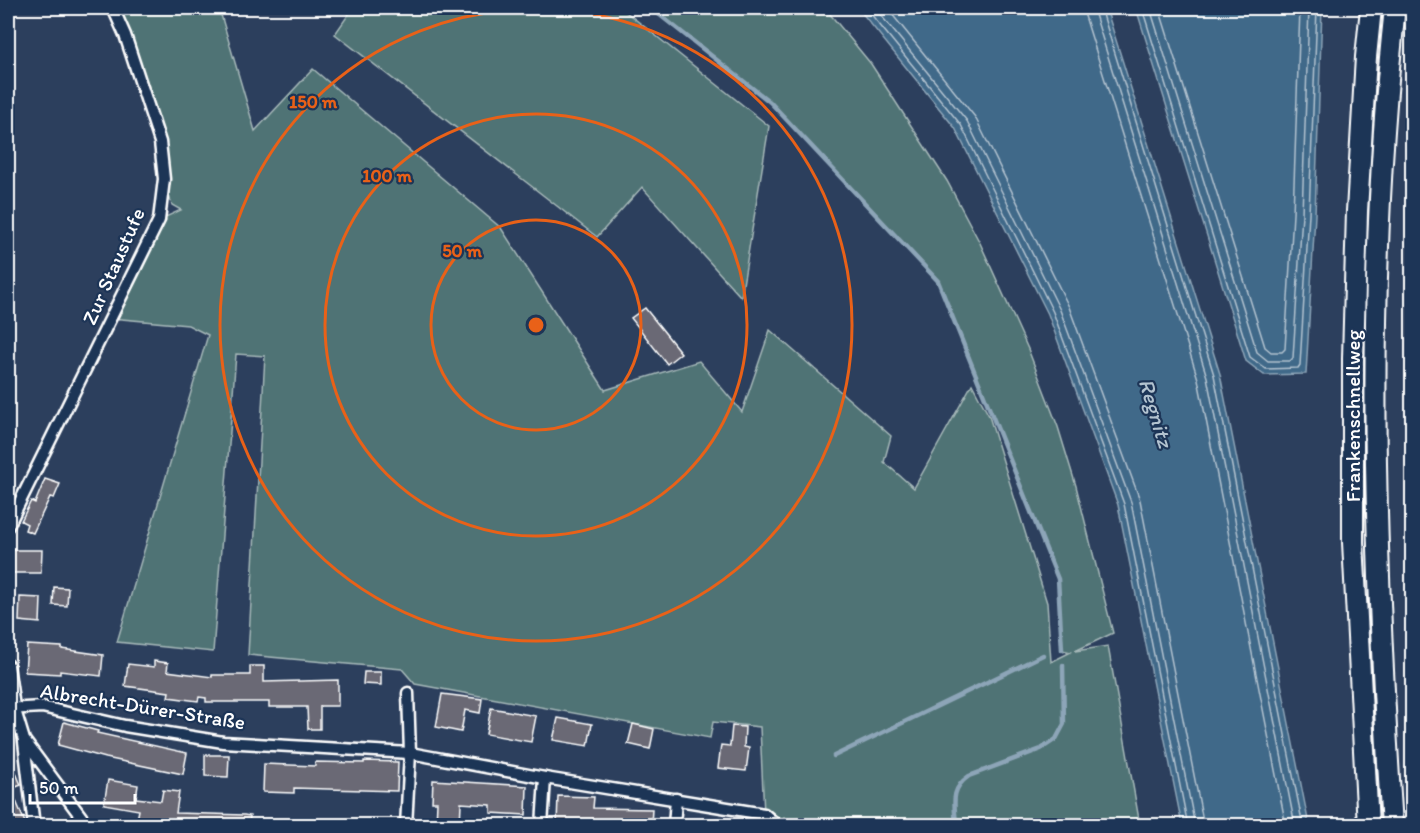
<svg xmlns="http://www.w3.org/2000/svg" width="1420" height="833" font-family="Itim,sans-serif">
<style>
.green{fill:#4f7374;stroke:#a7b9ba;stroke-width:1.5}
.water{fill:#416989;stroke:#8da5b8;stroke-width:1.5}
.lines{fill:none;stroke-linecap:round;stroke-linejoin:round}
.shore{stroke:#b3c3d0;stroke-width:1.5}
.stream{stroke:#8da5b8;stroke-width:4.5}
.building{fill:#6a6974;stroke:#fff;stroke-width:1.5}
.street-casing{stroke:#fff;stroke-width:15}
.highway-casing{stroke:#fff;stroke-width:24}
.street{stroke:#1d3557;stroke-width:10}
.highway{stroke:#1d3557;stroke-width:20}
.ring{fill:none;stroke:#e96118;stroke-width:3}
.labels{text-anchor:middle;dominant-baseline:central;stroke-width:4.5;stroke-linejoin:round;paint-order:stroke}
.street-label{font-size:21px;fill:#fff;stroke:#1d3557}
.water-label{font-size:22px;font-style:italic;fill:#b3c3d0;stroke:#1d3557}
.centre{fill:#e96118;stroke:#1d3557;stroke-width:3}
.ring-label{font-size:18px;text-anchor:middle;font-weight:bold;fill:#e96118;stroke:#1d3557;stroke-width:4.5;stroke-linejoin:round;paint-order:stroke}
</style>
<rect width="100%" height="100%" fill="#2c3f5d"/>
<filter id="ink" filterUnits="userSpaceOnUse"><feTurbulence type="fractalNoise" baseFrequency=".0167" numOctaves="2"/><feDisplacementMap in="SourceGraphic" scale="12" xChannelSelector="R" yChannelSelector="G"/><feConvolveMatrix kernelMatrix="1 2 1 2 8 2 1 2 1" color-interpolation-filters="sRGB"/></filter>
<g filter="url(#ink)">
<g class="green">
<polygon points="113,8 219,8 255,131 313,69 501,228 605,390 699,361 742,412 770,330 891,436 884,462 914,488 972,384 989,416 1047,603 1051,662 1071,652 1062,650 1058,579 938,281 770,102 651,8 825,8 871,64 947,181 980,243 1028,349 1058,427 1076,486 1113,633 1075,651 1108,646 1140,825 788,826 784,817 777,824 764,814 760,727 713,722 710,738 415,684 402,669 248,655 265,356 236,354 213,652 117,642 208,335 188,325 111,318 159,220 181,210 172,205 164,179 160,142"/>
<polygon points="353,8 621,8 769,126 741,297 642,187 597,237 335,34"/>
</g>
<g class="water">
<polygon points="858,8 1106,8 1220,374 1309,825 1182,825 1118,505 1048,314 955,128"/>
<polygon points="1136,8 1322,8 1315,215 1306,374 1264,375 1246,361"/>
</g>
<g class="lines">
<g class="shore">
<polyline points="866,8 961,125 1053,312 1124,504 1188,826"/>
<polyline points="875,8 967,121 1060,310 1131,502 1195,826"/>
<polyline points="887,8 975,117 1069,307 1140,500 1204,826"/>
<polyline points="1084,8 1085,16 1198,379 1286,826"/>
<polyline points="1093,8 1207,377 1295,826"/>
<polyline points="1101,8 1214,375 1303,826"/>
<polyline points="1142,8 1250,357 1266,369 1298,368 1300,365 1309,214 1317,8"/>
<polyline points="1150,8 1257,352 1268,361 1290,361 1293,358 1302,214 1309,8"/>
<polyline points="1159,8 1265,347 1271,352 1282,352 1285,349 1293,214 1300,8"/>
</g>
<g class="stream">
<polyline points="651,8 770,102 938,281 1058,579 1062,650"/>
<polyline points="834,756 1043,655"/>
<path d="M956 826C955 804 949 790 969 776L1041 749 1056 739 1064 724 1063 665"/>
</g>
</g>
<g class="building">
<polygon points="645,308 681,353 667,364 631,318"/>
<polygon points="45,479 60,484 54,498 50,497 33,533 25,530 27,524 21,521 31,501 35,503"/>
<polygon points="12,550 42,550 41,573 12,573"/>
<polygon points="54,587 68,588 67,606 53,605"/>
<polygon points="20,597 41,598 40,623 19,621"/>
<polygon points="27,645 62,647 62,649 103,655 101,676 60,671 60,674 25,672"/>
<polygon points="154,661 168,663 167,671 212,677 212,675 250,675 250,666 264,666 264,682 338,680 338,706 320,706 320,729 308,729 307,707 269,707 269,702 206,702 206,698 199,697 198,701 168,697 169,692 125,686 128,664 154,667"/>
<polygon points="364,672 381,672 381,685 363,684"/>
<polygon points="442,694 482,699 480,713 465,710 461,732 436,727"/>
<polygon points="491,708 536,716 531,742 486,734"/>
<polygon points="558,718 592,724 588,746 553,740"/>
<polygon points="64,722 98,731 97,733 187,753 183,774 106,758 58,745"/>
<polygon points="633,724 654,729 650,749 628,744"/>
<polygon points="732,726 745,727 744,747 749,748 746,771 718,768 721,745 730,746"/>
<polygon points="8,753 21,785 11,789 26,825 8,825"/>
<polygon points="205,755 229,755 228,777 205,776"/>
<polygon points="364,761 398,762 397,791 294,788 294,793 263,792 264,764 315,766 315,762 364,763"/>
<polygon points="108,780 138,785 136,798 161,801 163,790 179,792 176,813 244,815 250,816 249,825 136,825 139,810 104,804"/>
<polygon points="433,780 527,786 526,815 491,813 491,805 461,803 460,825 436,825 437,802 432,802"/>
<polygon points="558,796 594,797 593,808 652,809 651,825 617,825 618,824 593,823 593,825 557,824"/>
</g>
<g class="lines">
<defs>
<g id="street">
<polyline points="8,526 159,220 164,179 160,142 125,35 113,8"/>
<polyline points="8,665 14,707 24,740 88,826"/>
<polyline points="8,709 42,707 125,726 223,742 410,753 545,778 764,814 778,826"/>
<polyline points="24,742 34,826"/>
<polyline points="406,826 410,753 408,693"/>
<polyline points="542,826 545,778"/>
<polyline points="674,826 676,799"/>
</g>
<g id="highway">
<polyline points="1368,826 1353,542 1353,359 1357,211 1366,57 1371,8"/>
<path d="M1392 826C1374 553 1365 279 1395 8"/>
</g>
</defs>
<use href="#street" class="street-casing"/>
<use href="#highway" class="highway-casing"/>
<use href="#street" class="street"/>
<use href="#highway" class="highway"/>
</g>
</g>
<g class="ring">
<circle cx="536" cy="325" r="105"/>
<circle cx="536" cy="325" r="211"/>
<circle cx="536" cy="325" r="316"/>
</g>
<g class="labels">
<g class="street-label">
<text transform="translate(113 266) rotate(-66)">Zur Staustufe</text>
<text transform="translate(1352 416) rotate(-90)">Frankenschnellweg</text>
<text transform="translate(143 706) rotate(9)">Albrecht-Dürer-Straße</text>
</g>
<g class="water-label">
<text transform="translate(1156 413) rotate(73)">Regnitz</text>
</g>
</g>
<circle cx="536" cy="325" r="9" class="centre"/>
<g class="ring-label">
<text x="313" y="108">150 m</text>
<text x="387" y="182">100 m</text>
<text x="462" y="257">50 m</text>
</g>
<rect width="1420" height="833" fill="none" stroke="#1d3557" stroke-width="30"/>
<rect x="15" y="15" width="1390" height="803" fill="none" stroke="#fff" stroke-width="2" filter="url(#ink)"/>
<path d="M30 794v9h105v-9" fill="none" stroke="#ffffff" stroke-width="3"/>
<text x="39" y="794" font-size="18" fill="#ffffff" stroke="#1d3557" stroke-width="4.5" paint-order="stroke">50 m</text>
</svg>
